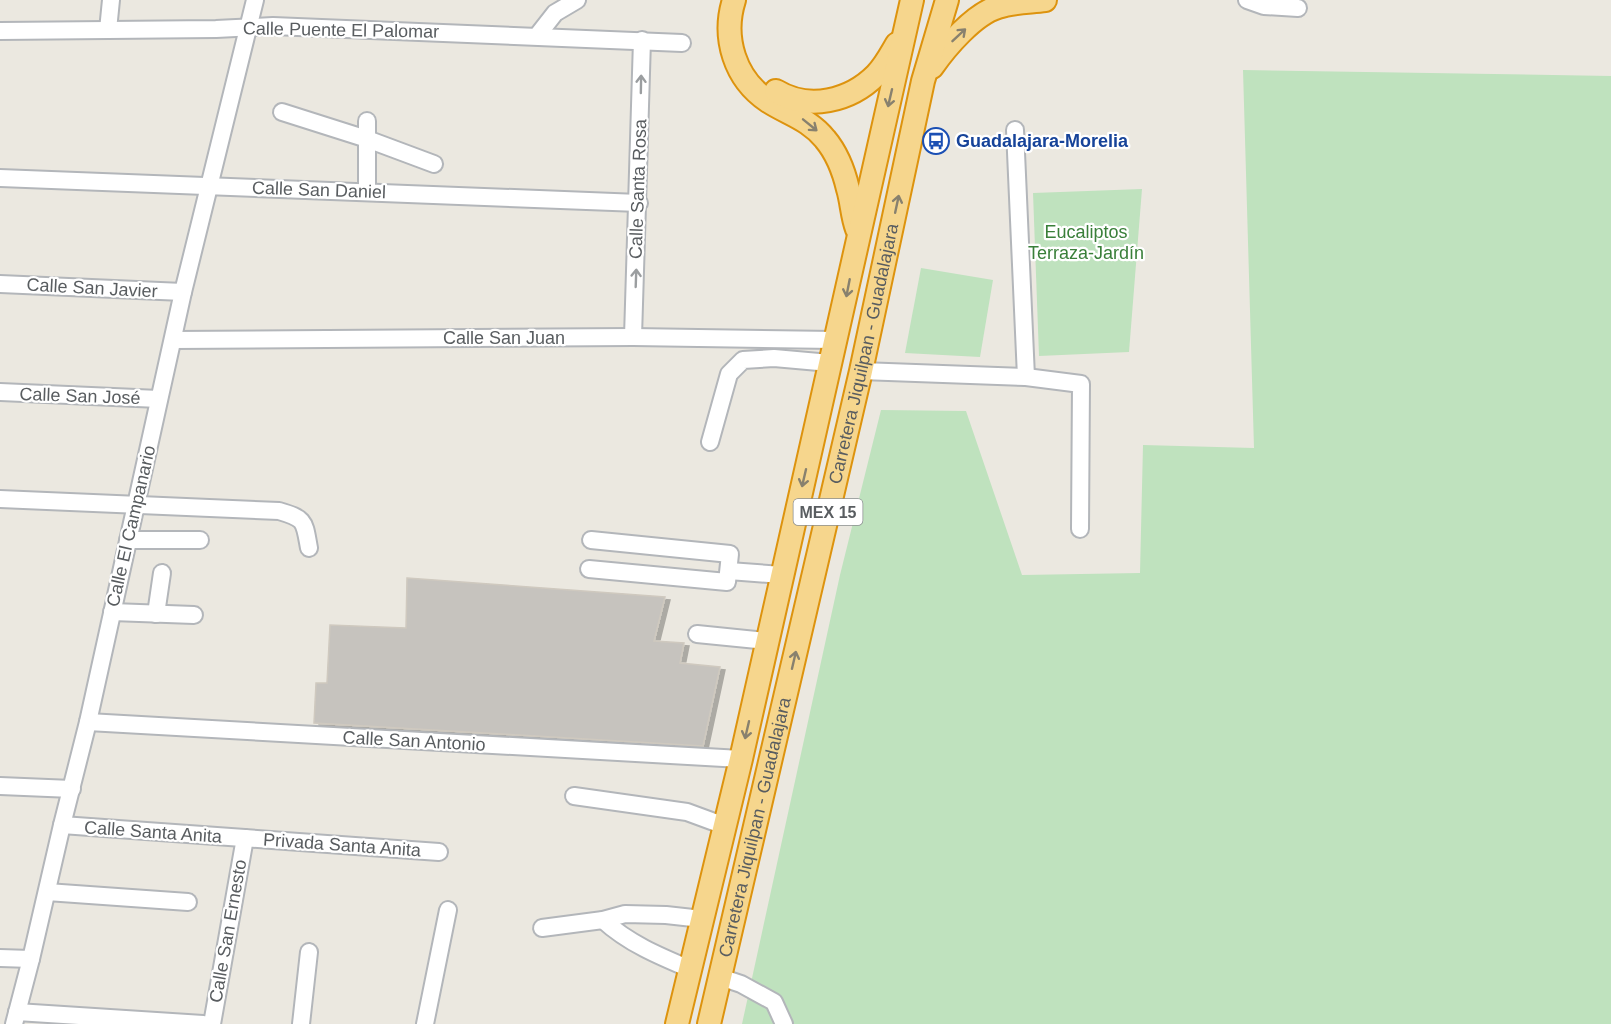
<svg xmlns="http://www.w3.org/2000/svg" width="1611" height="1024" font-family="Helvetica,sans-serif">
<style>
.green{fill:#bfe2be}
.building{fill:#c6c3be;stroke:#cfc9bf;stroke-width:1.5;filter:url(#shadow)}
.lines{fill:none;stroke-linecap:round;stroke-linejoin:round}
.minor-casing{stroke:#b3b6ba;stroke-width:20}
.highway-casing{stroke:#dd930e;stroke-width:26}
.minor{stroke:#fff;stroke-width:16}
.highway{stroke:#f6d68d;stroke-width:22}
.oneway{stroke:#88816e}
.oneway2{stroke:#9b9ea0}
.labels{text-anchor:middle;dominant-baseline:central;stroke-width:4.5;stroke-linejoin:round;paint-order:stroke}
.shield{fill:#fff;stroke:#8b8e90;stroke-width:1.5}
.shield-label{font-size:16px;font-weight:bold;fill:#595d60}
.street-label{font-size:18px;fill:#595d60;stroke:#fff}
.transit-label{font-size:18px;font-weight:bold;fill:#164399;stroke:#fff;text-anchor:start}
.park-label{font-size:18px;fill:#397f39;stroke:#fff}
</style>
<defs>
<filter id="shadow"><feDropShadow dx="5" dy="3" stdDeviation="0" flood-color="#0004"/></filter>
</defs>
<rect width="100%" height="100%" fill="#ebe8e0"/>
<g class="green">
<polygon points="1243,70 1611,76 1611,1024 742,1024 840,575 881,410 966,411 1022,575 1140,573 1143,445 1254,448"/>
<polygon points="1142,189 1129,352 1039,356 1033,193"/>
<polygon points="921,268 993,280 980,357 905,353"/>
</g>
<polygon class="building" points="407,578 665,597 654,641 684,643 680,663 720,667 703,746 314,723 316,683 327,683 330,625 406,628"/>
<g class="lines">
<defs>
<g id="minor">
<polyline points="1247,0 1264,6 1298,8"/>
<polyline points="108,30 111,0"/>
<polyline points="0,31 216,29 273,26 682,43"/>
<polyline points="537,36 555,13 577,0"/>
<polyline points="282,112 367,139 434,164"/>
<polyline points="1015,130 1026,377"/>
<polyline points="0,178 639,203"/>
<polyline points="367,192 367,121"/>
<polyline points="0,284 183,292"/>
<polyline points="633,337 642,40"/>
<polyline points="173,340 633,337 835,340"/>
<polyline points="861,371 1026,377 1081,384 1080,529"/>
<polyline points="0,392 159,399"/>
<polyline points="710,442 729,374 743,360 774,358 830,363"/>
<path d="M0 499 279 511C306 519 304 521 309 548"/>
<polyline points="128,540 200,540"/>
<polyline points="589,569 727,582 730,554 591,540"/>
<polyline points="729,571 782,575"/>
<polyline points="112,612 194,615"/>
<polyline points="156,614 162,573"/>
<polyline points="697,634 767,641"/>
<polyline points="88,722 741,759"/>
<polyline points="0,786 72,789"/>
<polyline points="574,796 687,812 725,826"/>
<polyline points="62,825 439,852"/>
<polyline points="47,892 188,902"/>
<path d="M603 920C628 943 659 956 690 969"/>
<polyline points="542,928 603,920 625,914 666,915 702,919"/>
<polyline points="0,958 31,959"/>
<polyline points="720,977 741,984 774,1002 784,1024"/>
<polyline points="17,1012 203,1024"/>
<polyline points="14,1024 31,959 62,825 88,722 183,292 255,0"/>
<polyline points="212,1024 245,838"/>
<polyline points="301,1024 309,952"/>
<polyline points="425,1024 448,910"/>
</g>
<g id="highway">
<path d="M734 0C722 38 735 79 768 101 788 114 809 119 825 139 836 152 844 172 848 189 852 202 852 216 857 229"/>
<path d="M932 67C946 47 974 14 998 7 1012 2 1030 2 1045 0"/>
<path d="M776 91C809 111 850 101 876 75 885 66 891 54 897 44"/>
<polyline points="677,1024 741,759 912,0"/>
<path id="s1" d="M709 1024 861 371 923 81 947 0"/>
</g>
</defs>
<use href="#minor" class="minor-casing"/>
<use href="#highway" class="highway-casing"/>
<use href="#minor" class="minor"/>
<use href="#highway" class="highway"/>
</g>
<defs><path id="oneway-shaft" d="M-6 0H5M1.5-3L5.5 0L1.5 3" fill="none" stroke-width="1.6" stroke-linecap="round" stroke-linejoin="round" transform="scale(1.5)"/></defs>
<g class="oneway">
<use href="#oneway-shaft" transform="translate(959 35) rotate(-43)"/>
<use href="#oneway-shaft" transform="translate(890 98) rotate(103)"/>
<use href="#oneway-shaft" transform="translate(810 125) rotate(39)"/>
<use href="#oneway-shaft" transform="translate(897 204) rotate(-78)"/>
<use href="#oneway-shaft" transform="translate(848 288) rotate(101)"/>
<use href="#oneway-shaft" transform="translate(804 478) rotate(103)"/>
<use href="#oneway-shaft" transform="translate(794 660) rotate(-77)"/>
<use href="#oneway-shaft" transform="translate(747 730) rotate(103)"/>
</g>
<g class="oneway2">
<use href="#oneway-shaft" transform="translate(641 84) rotate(-89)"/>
<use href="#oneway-shaft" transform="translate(636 278) rotate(-88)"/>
</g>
<defs>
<symbol id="bus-ring" viewBox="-11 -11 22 22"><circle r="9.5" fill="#fff" stroke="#1a4fb4" stroke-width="1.5"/><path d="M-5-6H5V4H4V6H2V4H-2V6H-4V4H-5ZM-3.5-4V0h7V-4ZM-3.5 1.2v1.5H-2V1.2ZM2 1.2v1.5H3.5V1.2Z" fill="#1a4fb4"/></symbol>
</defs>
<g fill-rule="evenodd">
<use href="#bus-ring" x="921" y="126" width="30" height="30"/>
</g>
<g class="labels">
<rect class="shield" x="793.5" y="499" width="69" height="26" rx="4.5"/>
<g class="shield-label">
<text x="828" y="512">MEX 15</text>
</g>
<g class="street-label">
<text transform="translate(341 30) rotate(1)">Calle Puente El Palomar</text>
<text transform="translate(638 189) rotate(-88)">Calle Santa Rosa</text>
<text transform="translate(319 190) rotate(2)">Calle San Daniel</text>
<text transform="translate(92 288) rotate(3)">Calle San Javier</text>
<text x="504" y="338">Calle San Juan</text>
<text stroke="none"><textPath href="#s1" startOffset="688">Carretera Jiquilpan - Guadalajara</textPath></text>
<text transform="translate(80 396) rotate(2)">Calle San José</text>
<text transform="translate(131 526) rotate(-77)">Calle El Campanario</text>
<text transform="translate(414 741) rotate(3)">Calle San Antonio</text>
<text stroke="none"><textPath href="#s1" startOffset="202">Carretera Jiquilpan - Guadalajara</textPath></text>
<text transform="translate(153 832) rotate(4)">Calle Santa Anita</text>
<text transform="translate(342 845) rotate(4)">Privada Santa Anita</text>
<text transform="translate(228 931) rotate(-80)">Calle San Ernesto</text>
</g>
<g class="transit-label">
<text x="956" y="141">Guadalajara-Morelia</text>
</g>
<g class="park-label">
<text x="1086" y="232">Eucaliptos<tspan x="1086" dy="21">Terraza-Jardín</tspan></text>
</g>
</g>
</svg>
